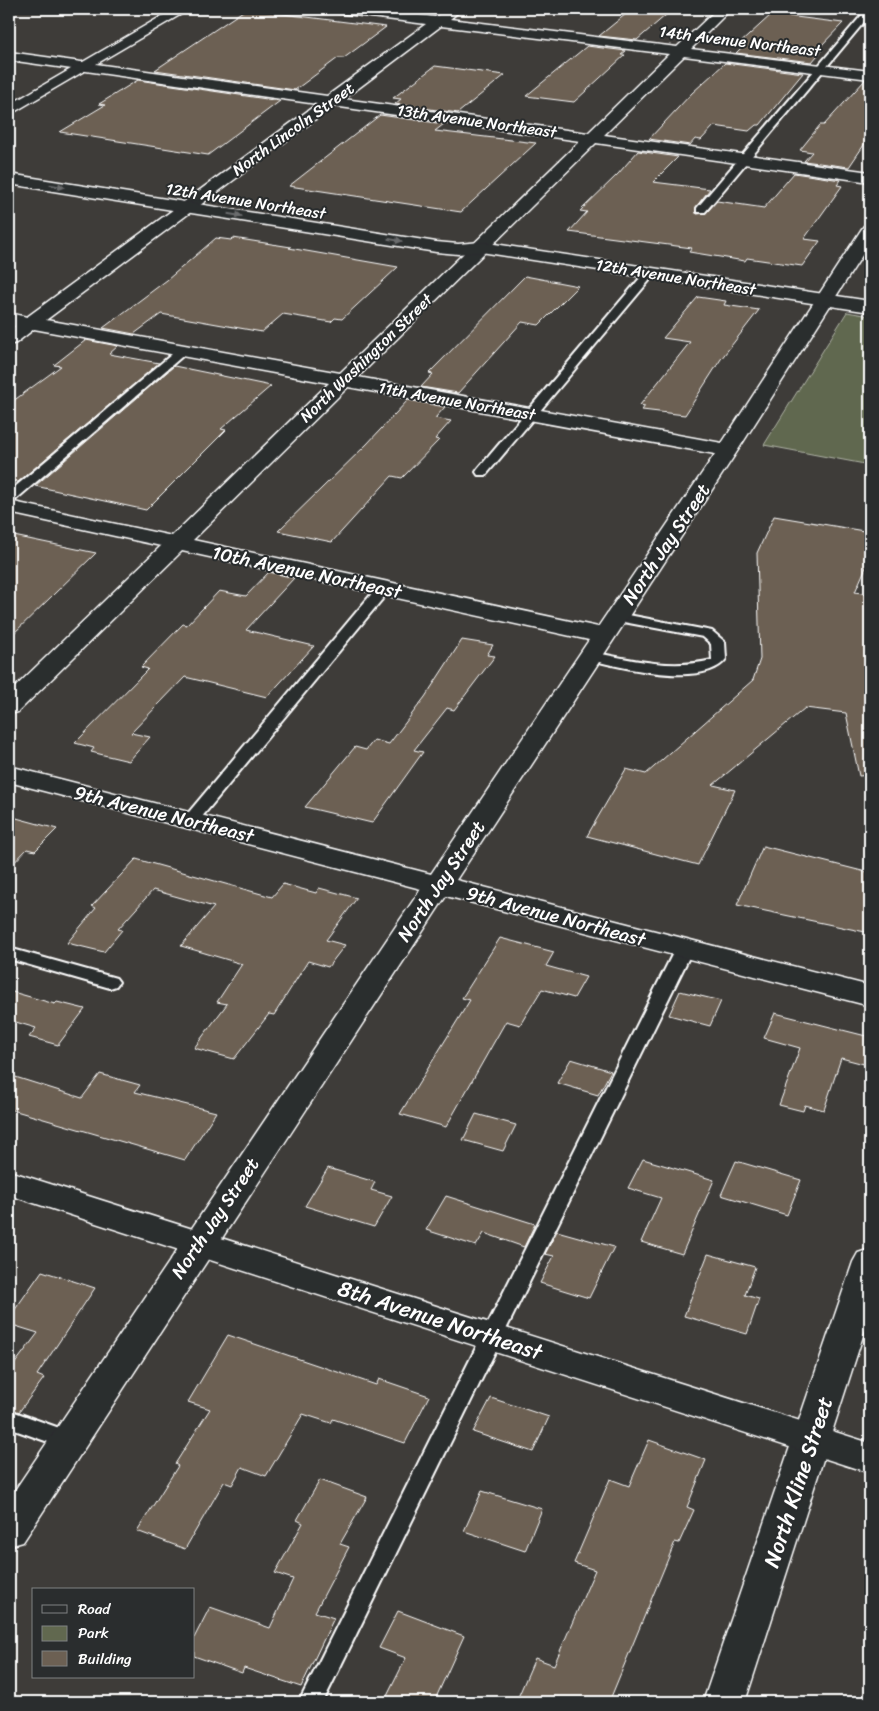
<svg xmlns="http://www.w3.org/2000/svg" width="879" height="1711" font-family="Sriracha,sans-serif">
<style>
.green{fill:#61684f;stroke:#b0b4a7}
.building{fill:#6c6053;stroke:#fff}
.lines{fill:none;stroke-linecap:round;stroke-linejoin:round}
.lane-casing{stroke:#fff;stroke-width:4}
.street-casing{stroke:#fff;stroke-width:3}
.secondary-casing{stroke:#fff;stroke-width:3}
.lane{fill:#2a2d2e;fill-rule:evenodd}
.street{fill:#2a2d2e;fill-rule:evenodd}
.secondary{fill:#2a2d2e;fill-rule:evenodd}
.oneway{fill:#6a6c6d}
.labels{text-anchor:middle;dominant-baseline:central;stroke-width:4;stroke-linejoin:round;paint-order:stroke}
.far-street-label{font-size:16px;fill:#fff;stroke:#2a2d2e}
.street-label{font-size:19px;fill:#fff;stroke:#2a2d2e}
.near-street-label{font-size:22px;fill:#fff;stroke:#2a2d2e}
</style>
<rect width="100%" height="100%" fill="#3e3c39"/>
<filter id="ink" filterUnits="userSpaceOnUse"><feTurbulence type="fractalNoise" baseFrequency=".02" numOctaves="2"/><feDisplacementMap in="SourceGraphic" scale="10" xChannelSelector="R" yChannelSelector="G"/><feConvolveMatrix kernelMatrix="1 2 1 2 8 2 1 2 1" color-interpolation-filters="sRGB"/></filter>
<g filter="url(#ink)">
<polygon class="green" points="847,312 870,316 870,465 764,445"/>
<g class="building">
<polygon points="246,9 283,14 386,27 344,58 338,58 295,90 155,70"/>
<polygon points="632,9 673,9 637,40 599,36"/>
<polygon points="772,14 843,23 819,48 823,49 812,62 736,53 742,47 737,46"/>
<polygon points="587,46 626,51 621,55 625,55 574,102 526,96"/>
<polygon points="725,63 803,73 760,125 756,125 749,131 714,126 701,140 695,139 690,145 649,139 692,93"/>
<polygon points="435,66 505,75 458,113 395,104 401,99 393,98"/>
<polygon points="138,80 280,101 208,155 60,132 105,105 99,104"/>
<polygon points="865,80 870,81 870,136 849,167 804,161 812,152 800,150 820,125 824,125"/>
<polygon points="380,115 444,124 435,131 536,143 461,212 289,186"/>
<polygon points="638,151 678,157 653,182 710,189 696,207 697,214 706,213 717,201 764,208 794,173 841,180 837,185 842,186 804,239 820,241 802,266 747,258 745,261 689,252 692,248 569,232 587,212 580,211 618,174"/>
<polygon points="216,238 231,240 233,238 291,247 289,248 398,267 342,319 335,318 331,322 283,314 262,332 161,314 134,334 103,328 167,280"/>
<polygon points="525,276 578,286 539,325 522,322 458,393 421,387 433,374 429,373"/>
<polygon points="698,297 726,301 724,305 759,310 721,359 685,415 642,410 645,406 640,405 690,342 663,338"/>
<polygon points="86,340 118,346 109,354 159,363 18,482 9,480 9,404 61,366 54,365"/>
<polygon points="174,366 271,386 221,429 226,430 146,510 35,486"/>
<polygon points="408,400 445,407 435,418 451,421 435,439 439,440 402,478 392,476 332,542 278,531 367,444"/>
<polygon points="774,516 870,532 870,558 855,592 870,594 870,775 859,776 846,713 805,708 713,785 735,790 698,865 587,836 626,769 646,774 753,680 760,659 757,553"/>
<polygon points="9,535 96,553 9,638"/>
<polygon points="269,572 294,578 246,630 314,646 267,697 185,677 131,733 150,737 129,761 91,752 94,748 75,743 148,669 141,667 183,624 187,625 219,591 246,596"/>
<polygon points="462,640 493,645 487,655 495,656 454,710 447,708 414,750 423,752 372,823 305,807 355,747 366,750 374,740 389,744 425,697"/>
<polygon points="9,816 57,829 35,851 27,849 9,868"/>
<polygon points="763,846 870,873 870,933 737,905"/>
<polygon points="136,859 272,897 283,884 316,893 319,888 357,898 326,940 345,945 328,967 308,961 274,1015 269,1014 234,1059 194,1048 227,1004 217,1002 242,964 181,946 214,907 153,890 118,929 122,930 104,952 67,943 96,908 92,906"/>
<polygon points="500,938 554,952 546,966 586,977 574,998 542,989 520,1025 506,1021 446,1127 400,1114 470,1000 462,998"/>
<polygon points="9,991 55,1004 57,1002 85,1009 58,1045 29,1037 36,1028 9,1020"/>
<polygon points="680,991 721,1001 710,1026 669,1015"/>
<polygon points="775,1013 870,1037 870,1047 864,1064 841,1058 824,1110 805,1105 803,1111 779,1105 800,1048 764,1038"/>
<polygon points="571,1059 611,1071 598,1095 557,1083"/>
<polygon points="100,1074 140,1085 135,1092 216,1112 185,1160 9,1109 9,1075 82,1098"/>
<polygon points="476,1114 516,1125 503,1151 463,1140"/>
<polygon points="643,1159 714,1180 682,1254 641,1242 661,1198 628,1188"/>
<polygon points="736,1161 801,1180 787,1215 721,1195"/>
<polygon points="328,1168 375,1182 371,1190 392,1196 374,1227 305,1206"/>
<polygon points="446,1196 535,1224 524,1247 484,1233 476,1246 426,1230"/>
<polygon points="557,1231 614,1247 589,1298 540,1283 554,1256 545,1254"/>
<polygon points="708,1254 755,1267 745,1295 759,1299 747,1334 684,1316"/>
<polygon points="42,1271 95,1288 37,1375 44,1378 19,1412 9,1408 9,1365 13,1366 38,1333 9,1324 9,1318"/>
<polygon points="228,1335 376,1385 379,1379 429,1396 405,1443 333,1419 331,1423 303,1414 266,1476 242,1467 232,1485 224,1482 185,1549 137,1531 178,1466 175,1464 210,1409 188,1402"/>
<polygon points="491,1398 549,1417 533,1452 473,1432"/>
<polygon points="649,1440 706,1460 687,1507 694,1510 679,1543 675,1542 609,1702 516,1702 535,1658 554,1665 595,1570 574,1563 610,1479 629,1486"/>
<polygon points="320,1480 367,1497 340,1544 349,1547 315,1612 334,1618 301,1687 244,1668 242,1673 194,1656 194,1638 210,1607 270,1628 293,1579 275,1573 303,1523 297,1520"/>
<polygon points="482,1491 542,1509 525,1551 464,1531"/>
<polygon points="398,1611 464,1636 434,1702 384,1702 406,1658 379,1648"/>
</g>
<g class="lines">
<defs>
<g id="lane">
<polygon points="867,9 870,9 870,15 705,212 697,212 697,208"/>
<polygon points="650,270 655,273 654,275 486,475 478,475 476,472 478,469 646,271"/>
<polygon points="182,348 186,349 186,353 14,501 9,502 9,492 178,349"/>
<polygon points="384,584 391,588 389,591 196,824 184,824 182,821 184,818 379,585"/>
<path d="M618 613 712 631 725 642 726 659C704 689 619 667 587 659L585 656 587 653 592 652C633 660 671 670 712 660L711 644 703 637 613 620 611 617Z"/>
<polygon points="684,944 690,945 693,949 323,1702 299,1702 675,949 678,945"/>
<polygon points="9,948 116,978 119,982 116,986 110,988 9,959"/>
<polygon points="9,1410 76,1434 79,1440 76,1446 68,1449 9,1428"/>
</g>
<g id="street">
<path d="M331 9H369L435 17 447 9H462L450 19 677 47 717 9H731L691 49 870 71V79L684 56 604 135 870 172V182L596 143 358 377 722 443 861 230 864 226 870 225V243L738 450 456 880 870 986V1006L446 896 23 1542 9 1546V1499L421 889 9 782V766L431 874 589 640 182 551 18 712 9 714V693L161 546 9 513V501L172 536 329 383 34 329 16 343 9 345V330L15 326 9 325V313L27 317 317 104 9 60V52L327 96 426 24 338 13ZM441 26 669 54 588 133 344 99ZM333 106 580 141 340 373 46 320ZM348 387 715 454 598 627 193 540Z"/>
<polygon points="870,1249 870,1314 745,1702 703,1702 853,1262 858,1253"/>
</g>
<g id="secondary">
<polygon points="174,9 190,9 9,115 9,105"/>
<polygon points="9,174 436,242 458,244 481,242 870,301 870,312 481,252 458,254 436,252 9,184"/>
<polygon points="9,1171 870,1443 870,1473 9,1195"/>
</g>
</defs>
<use href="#lane" class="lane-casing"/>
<use href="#street" class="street-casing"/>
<use href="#secondary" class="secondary-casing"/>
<use href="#lane" class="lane"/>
<use href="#street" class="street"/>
<use href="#secondary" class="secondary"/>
</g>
<defs><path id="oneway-solid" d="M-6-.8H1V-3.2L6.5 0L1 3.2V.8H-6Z" transform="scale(1.25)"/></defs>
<g class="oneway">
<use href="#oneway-solid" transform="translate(57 186) rotate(9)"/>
<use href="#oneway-solid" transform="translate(235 215) rotate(9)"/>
<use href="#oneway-solid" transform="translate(395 240) rotate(9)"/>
</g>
</g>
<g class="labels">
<g class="far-street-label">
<text transform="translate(740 41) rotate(7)">14th Avenue Northeast</text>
<text transform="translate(477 121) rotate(8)">13th Avenue Northeast</text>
<text transform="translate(293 129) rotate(-36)">North Lincoln Street</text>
<text transform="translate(246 201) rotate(9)">12th Avenue Northeast</text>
<text transform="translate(676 277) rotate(9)">12th Avenue Northeast</text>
<text transform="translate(366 358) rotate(-44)">North Washington Street</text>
<text transform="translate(457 401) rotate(10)">11th Avenue Northeast</text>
</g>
<g class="street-label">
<text transform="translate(666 544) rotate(-56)">North Jay Street</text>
<text transform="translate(307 572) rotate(12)">10th Avenue Northeast</text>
<text transform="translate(164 814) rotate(14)">9th Avenue Northeast</text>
<text transform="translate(441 881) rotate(-56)">North Jay Street</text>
<text transform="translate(556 916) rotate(15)">9th Avenue Northeast</text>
<text transform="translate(215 1218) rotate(-56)">North Jay Street</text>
</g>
<g class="near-street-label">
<text transform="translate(440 1320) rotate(18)">8th Avenue Northeast</text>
<text transform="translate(798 1482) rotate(-72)">North Kline Street</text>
</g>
</g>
<rect width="879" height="1711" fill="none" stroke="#2a2d2e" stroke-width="30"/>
<rect x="15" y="15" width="849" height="1681" fill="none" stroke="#fff" stroke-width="2" filter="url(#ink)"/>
<rect x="32" y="1588" width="162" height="90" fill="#2a2d2e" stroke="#7f8182"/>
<rect x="42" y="1605" width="25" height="8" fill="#2a2d2e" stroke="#7f8182"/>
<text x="78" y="1614" font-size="15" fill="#ffffff">Road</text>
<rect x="42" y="1626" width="25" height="15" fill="#61684f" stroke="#7f8182"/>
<text x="78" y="1638" font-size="15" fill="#ffffff">Park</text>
<rect x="42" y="1651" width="25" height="15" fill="#6c6053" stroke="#7f8182"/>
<text x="78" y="1664" font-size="15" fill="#ffffff">Building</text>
</svg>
